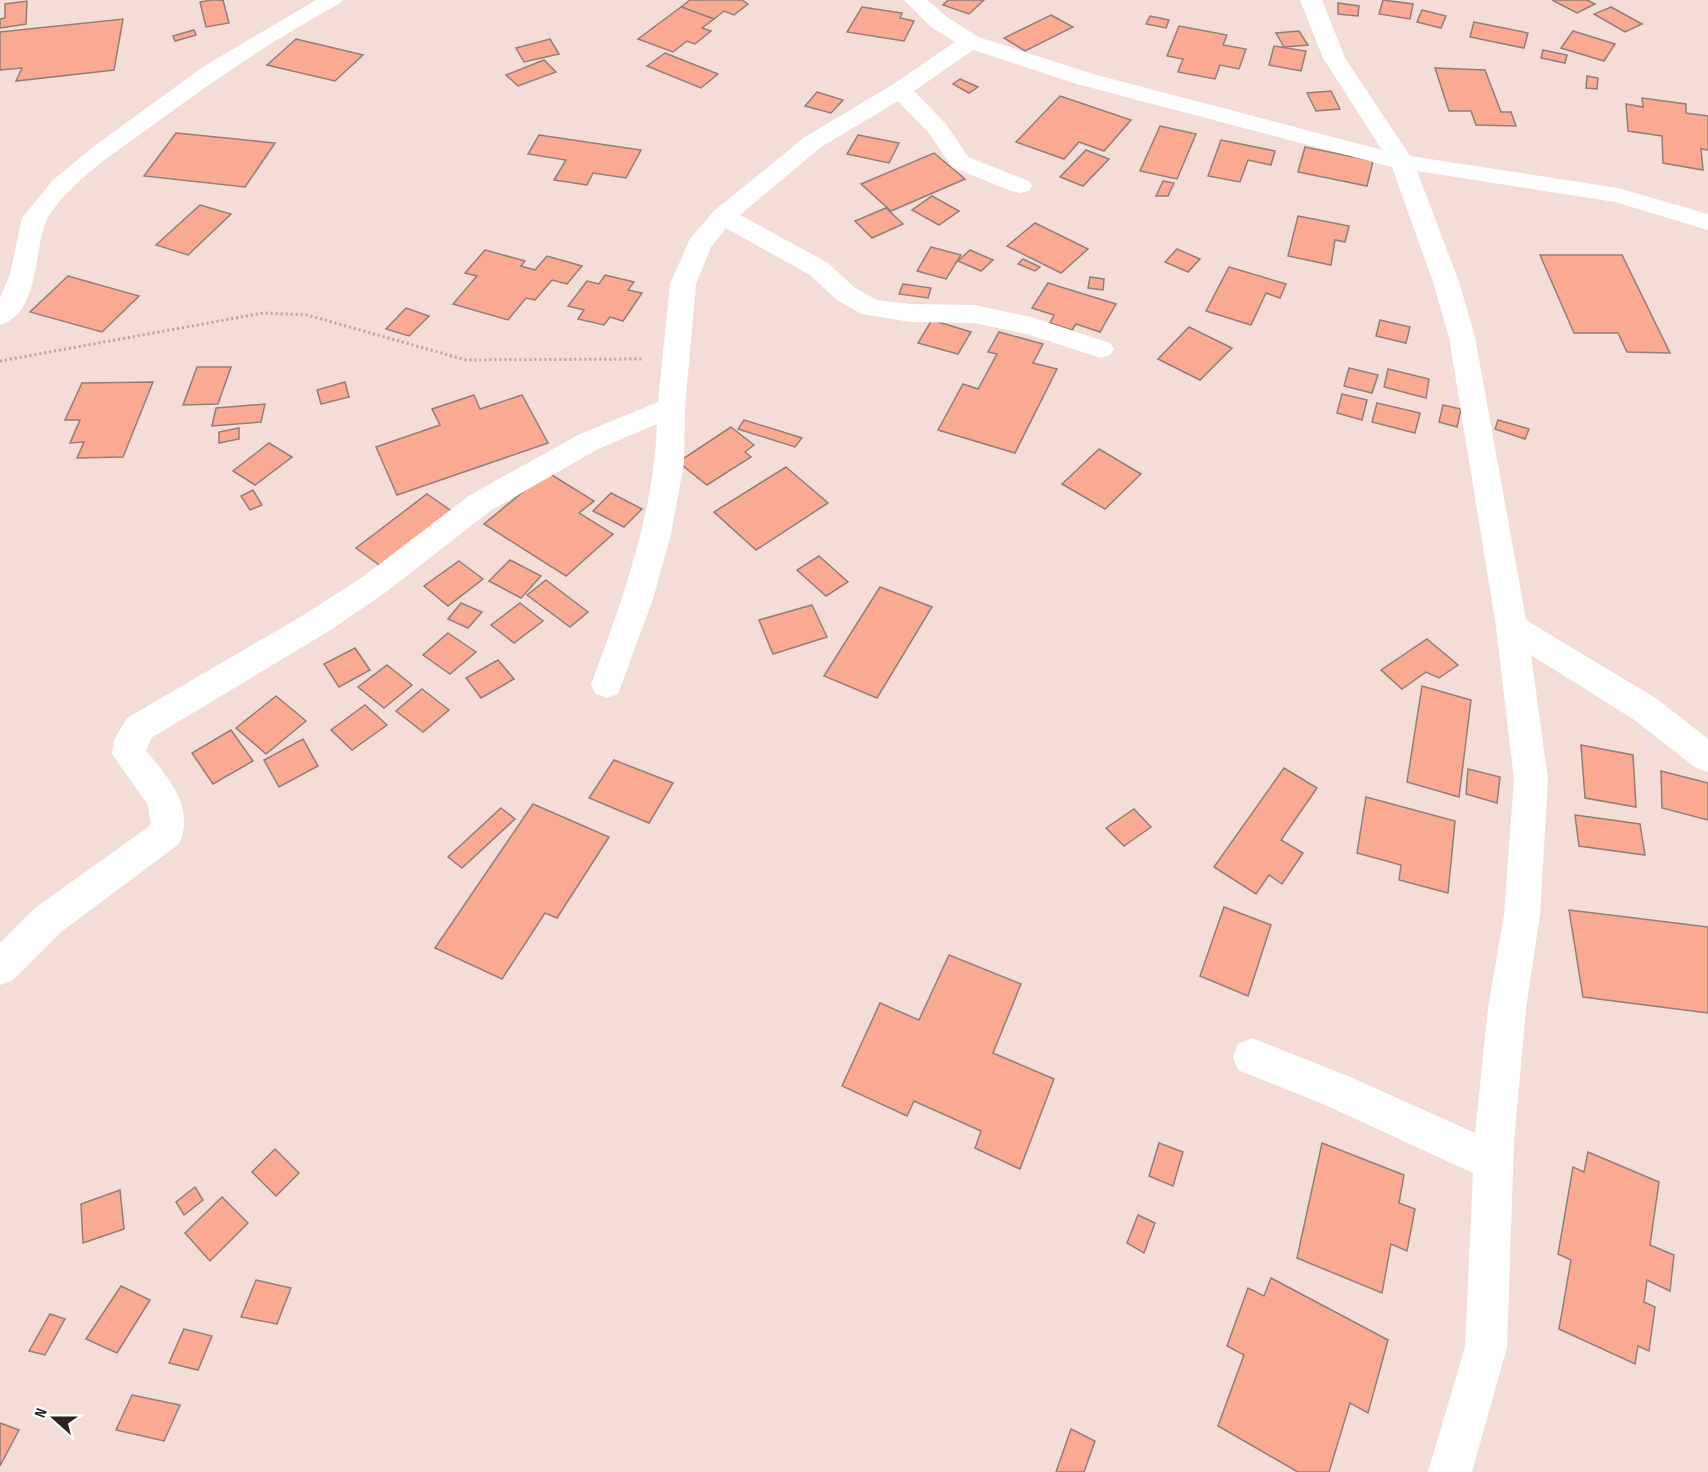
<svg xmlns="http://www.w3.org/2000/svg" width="1708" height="1472" font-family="'Sofia Sans Condensed',sans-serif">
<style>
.building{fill:#faa993;stroke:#937e78;stroke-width:1.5}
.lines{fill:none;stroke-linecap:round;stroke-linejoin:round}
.path{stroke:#b7a5a0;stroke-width:3;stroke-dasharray:2 3;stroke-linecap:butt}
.minor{fill:#fff;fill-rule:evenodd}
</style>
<rect width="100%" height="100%" fill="#f4ddd7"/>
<g class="building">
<polygon points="212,0 223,0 229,23 206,27 200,2"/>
<polygon points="690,0 742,0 748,4 734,15 724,11 714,19 681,7"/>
<polygon points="948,0 984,0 969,14 943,5"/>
<polygon points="1383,0 1413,4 1410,19 1379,14"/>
<polygon points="1552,0 1587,0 1595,4 1577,13"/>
<polygon points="27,1 26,24 0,28 0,19 5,18 5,4"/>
<polygon points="1338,3 1359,6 1358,16 1338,14"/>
<polygon points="681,7 714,19 702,28 711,31 695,44 687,41 673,52 638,39"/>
<polygon points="862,7 902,13 900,18 914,21 904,41 847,32"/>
<polygon points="1611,7 1642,24 1625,32 1594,14"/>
<polygon points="1422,10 1446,16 1441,28 1417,22"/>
<polygon points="1051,15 1073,27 1025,51 1004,38"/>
<polygon points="1150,16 1169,20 1166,28 1146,24"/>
<polygon points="123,19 114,70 16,81 22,68 0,70 0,32"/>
<polygon points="1474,22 1528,33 1524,48 1470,37"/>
<polygon points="1179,26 1227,35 1223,45 1246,49 1239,69 1220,65 1215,79 1178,72 1183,59 1167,56"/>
<polygon points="194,30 196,35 175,41 173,36"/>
<polygon points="1299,31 1308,45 1284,47 1276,33"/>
<polygon points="1573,31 1615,44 1604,61 1561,48"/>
<polygon points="296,39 363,55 335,81 267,65"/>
<polygon points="550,39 559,54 524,62 516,48"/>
<polygon points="1274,46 1306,51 1301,71 1269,65"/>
<polygon points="1543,50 1567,55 1565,63 1541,58"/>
<polygon points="665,53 718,74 701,88 647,66"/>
<polygon points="544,60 556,72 518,86 506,75"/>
<polygon points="1435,68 1485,70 1501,112 1511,112 1516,126 1476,125 1471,111 1449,111"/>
<polygon points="1587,76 1598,78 1597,89 1586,88"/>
<polygon points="960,79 978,87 969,93 953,84"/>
<polygon points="1331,91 1340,109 1316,111 1307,93"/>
<polygon points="817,92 843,100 831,113 805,106"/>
<polygon points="1060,96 1131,120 1104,151 1079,142 1064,159 1016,142"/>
<polygon points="1642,98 1686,104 1686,113 1708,116 1708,150 1701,149 1703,170 1663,163 1662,136 1628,131 1626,104 1643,107"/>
<polygon points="1160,126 1196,134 1177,179 1140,171"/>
<polygon points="176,133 275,143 245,187 144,176"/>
<polygon points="539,135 641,150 626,178 593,173 587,185 554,180 566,160 528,154"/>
<polygon points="858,135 899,143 889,163 847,154"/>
<polygon points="1221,140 1275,151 1271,165 1248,160 1240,182 1208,176"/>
<polygon points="1305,147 1373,161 1367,186 1298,172"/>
<polygon points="1086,150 1109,159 1083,186 1060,177"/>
<polygon points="934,153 965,179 891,211 861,184"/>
<polygon points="1163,181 1174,183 1168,196 1156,196"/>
<polygon points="932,196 959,211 939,225 912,210"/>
<polygon points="200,205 231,214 188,255 156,245"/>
<polygon points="886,208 903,224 872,238 855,221"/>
<polygon points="1298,216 1349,226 1345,242 1335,240 1331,265 1288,256"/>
<polygon points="1035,223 1088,249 1061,273 1007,246"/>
<polygon points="931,247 961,255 946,279 917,271"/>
<polygon points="1177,249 1200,259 1188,272 1165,262"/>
<polygon points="485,250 525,261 521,266 535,270 547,256 582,266 567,284 552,280 535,300 526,298 508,320 453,304 477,276 465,273"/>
<polygon points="970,250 993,260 981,271 958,261"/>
<polygon points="1540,255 1622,255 1670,353 1627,352 1618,333 1574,333"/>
<polygon points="1023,259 1040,267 1035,271 1018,264"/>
<polygon points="1229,267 1286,284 1280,298 1266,293 1251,325 1206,311"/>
<polygon points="605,275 634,282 628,290 642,293 623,321 610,317 604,325 578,319 584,310 568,306 587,281 599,284"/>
<polygon points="68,276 139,296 102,332 30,312"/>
<polygon points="1090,277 1104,279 1103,290 1088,288"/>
<polygon points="1048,283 1116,304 1100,332 1076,324 1072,330 1050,323 1054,315 1032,308"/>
<polygon points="903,284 931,288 928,298 899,294"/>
<polygon points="406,308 429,316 409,336 386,329"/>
<polygon points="932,320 971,332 958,354 918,343"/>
<polygon points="1380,320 1410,327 1406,343 1376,336"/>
<polygon points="1189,327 1232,348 1200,380 1158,359"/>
<polygon points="999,332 1043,344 1033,363 1057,369 1015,453 938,430 963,384 978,389 997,354 988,352"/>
<polygon points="197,367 231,367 218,404 183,405"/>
<polygon points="1349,368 1378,375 1372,393 1344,386"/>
<polygon points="1388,369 1429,379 1426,398 1384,387"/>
<polygon points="153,382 123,457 77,458 84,442 70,443 80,420 65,420 82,383"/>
<polygon points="345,382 349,397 321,404 317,390"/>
<polygon points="1342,394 1367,400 1362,420 1337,413"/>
<polygon points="474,395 480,409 522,395 548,443 397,495 376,447 440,425 432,409"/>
<polygon points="1377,403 1420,413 1415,433 1372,422"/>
<polygon points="265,404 261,422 212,426 216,408"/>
<polygon points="1443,405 1461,409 1457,427 1439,422"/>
<polygon points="744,420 802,438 795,447 738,429"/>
<polygon points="1498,420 1529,429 1525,439 1495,429"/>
<polygon points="731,427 754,445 745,452 751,457 707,485 678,462"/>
<polygon points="239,428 239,439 219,443 219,432"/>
<polygon points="269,443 292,457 255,485 233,471"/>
<polygon points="1099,449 1141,474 1105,509 1062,484"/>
<polygon points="786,467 828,503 756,550 714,512"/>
<polygon points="547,472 594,501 579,513 613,534 566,576 484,524"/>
<polygon points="253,490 262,505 250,510 241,496"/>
<polygon points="611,493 642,509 624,527 593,511"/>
<polygon points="427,494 453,512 382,567 356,548"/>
<polygon points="819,556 848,582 826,596 797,570"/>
<polygon points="510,560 541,576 521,598 489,581"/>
<polygon points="459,561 483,579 448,606 424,586"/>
<polygon points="546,580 588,612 570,627 527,595"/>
<polygon points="880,587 932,607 877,698 824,676"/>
<polygon points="461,603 482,612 468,628 448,619"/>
<polygon points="520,603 543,621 514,643 491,625"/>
<polygon points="812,605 827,637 773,654 759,620"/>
<polygon points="448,633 476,652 450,674 423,655"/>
<polygon points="1427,639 1458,665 1439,678 1426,672 1402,689 1381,670"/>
<polygon points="355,648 370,670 339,687 324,664"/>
<polygon points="498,660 514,679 481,698 466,678"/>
<polygon points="387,665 412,685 384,708 358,687"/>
<polygon points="1422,686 1471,700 1459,797 1407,782"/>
<polygon points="422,689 449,710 423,732 396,711"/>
<polygon points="276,696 306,721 266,754 236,728"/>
<polygon points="365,705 387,725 352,750 331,730"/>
<polygon points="231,730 253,761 213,784 192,753"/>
<polygon points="303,739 318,766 279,787 264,760"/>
<polygon points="1581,745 1633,755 1636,807 1585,798"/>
<polygon points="614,760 673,783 649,823 589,798"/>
<polygon points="1284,768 1317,788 1281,840 1303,853 1282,884 1269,875 1256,894 1214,867"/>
<polygon points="1468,769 1500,777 1497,803 1466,794"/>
<polygon points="1661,771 1708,783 1708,820 1662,808"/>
<polygon points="1366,797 1455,821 1448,893 1399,880 1401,865 1357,853"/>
<polygon points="533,804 609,837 557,918 545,913 502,979 435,948"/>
<polygon points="501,808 515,819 462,868 448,857"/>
<polygon points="1134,809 1151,827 1124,846 1106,828"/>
<polygon points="1575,815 1640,824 1645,855 1579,846"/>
<polygon points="1224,907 1271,925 1248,996 1200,976"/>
<polygon points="1569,910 1708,927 1708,1013 1583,997"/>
<polygon points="949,955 1021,984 993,1053 1054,1079 1020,1169 975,1148 981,1131 914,1101 907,1116 842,1086 880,1003 919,1020"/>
<polygon points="1159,1143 1183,1152 1173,1186 1149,1176"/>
<polygon points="1322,1143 1404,1175 1399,1203 1415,1209 1407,1251 1391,1244 1382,1293 1297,1258"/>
<polygon points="275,1149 299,1173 276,1196 252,1172"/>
<polygon points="1588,1152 1659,1182 1650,1245 1674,1255 1670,1291 1647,1280 1644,1302 1655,1307 1649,1351 1638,1346 1635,1364 1559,1329 1571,1260 1558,1254 1573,1167 1584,1172"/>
<polygon points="195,1187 203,1200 184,1215 176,1202"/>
<polygon points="120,1190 124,1229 83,1243 81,1204"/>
<polygon points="222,1197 248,1223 210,1261 185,1233"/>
<polygon points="1138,1215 1155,1223 1144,1253 1127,1243"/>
<polygon points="1271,1278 1388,1340 1368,1413 1350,1403 1329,1472 1298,1472 1218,1426 1244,1355 1227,1346 1248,1288 1264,1296"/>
<polygon points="256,1280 291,1288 277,1324 241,1317"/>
<polygon points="121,1286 150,1300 117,1353 86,1339"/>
<polygon points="50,1314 65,1319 45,1355 29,1351"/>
<polygon points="184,1329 212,1336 198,1370 169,1363"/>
<polygon points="132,1395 180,1405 164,1441 116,1430"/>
<polygon points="0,1423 19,1430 0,1466"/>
<polygon points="1071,1429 1095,1441 1084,1472 1056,1472"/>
</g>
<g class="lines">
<polyline class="path" points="0,361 263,313 307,315 466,360 642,359"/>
<g class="minor">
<path d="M316 0H343L339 4C272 40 210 83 149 128 114 153 75 178 50 214 32 239 43 313 0 325V298L10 274 22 218 53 180 93 147 203 67Z"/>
<path d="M904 0H927L947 17 978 37 1093 74 1382 150 1323 58 1300 0H1322L1345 58 1410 156 1618 188 1708 214V230L1615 202 1417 171 1459 282 1475 337 1526 620 1657 699 1708 739V772L1696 768 1633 719 1531 655 1548 779 1540 915 1526 1008 1514 1142 1507 1347 1472 1472H1428L1465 1347 1473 1173 1323 1104 1238 1070 1233 1057 1238 1044 1252 1038 1348 1076 1475 1133 1488 1008 1504 915 1514 779 1496 627 1449 337 1433 282 1392 167 1077 84 973 50 914 91 946 124 968 157 1029 181 1032 186 1029 191 1020 193 1011 191 952 167 929 133 898 101 821 147 740 215 828 263 855 288 877 300 911 304 974 305 1031 317 1110 343 1114 349 1110 355 1101 358 1027 334 974 323 911 322 862 314 837 300 810 275 726 228 711 247 696 284 685 407 684 463 671 534 653 599 618 694 607 698 596 694 591 685C622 600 654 515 657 424L598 449 490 511 386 592 329 631 151 738 146 751C168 777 196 808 179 844L61 932 13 980 0 985V943L35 908 151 825 148 805 112 754 114 740 127 718 307 613 364 576 470 495 578 435 658 402 670 284 690 239 714 211 805 137 892 85 955 42 931 27Z"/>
</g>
</g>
<g transform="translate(54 1418) rotate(291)" stroke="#ffffff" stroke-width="4.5" paint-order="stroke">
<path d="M0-4.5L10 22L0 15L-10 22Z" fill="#2c2321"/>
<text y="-9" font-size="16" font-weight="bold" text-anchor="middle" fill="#2c2321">N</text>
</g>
</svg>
